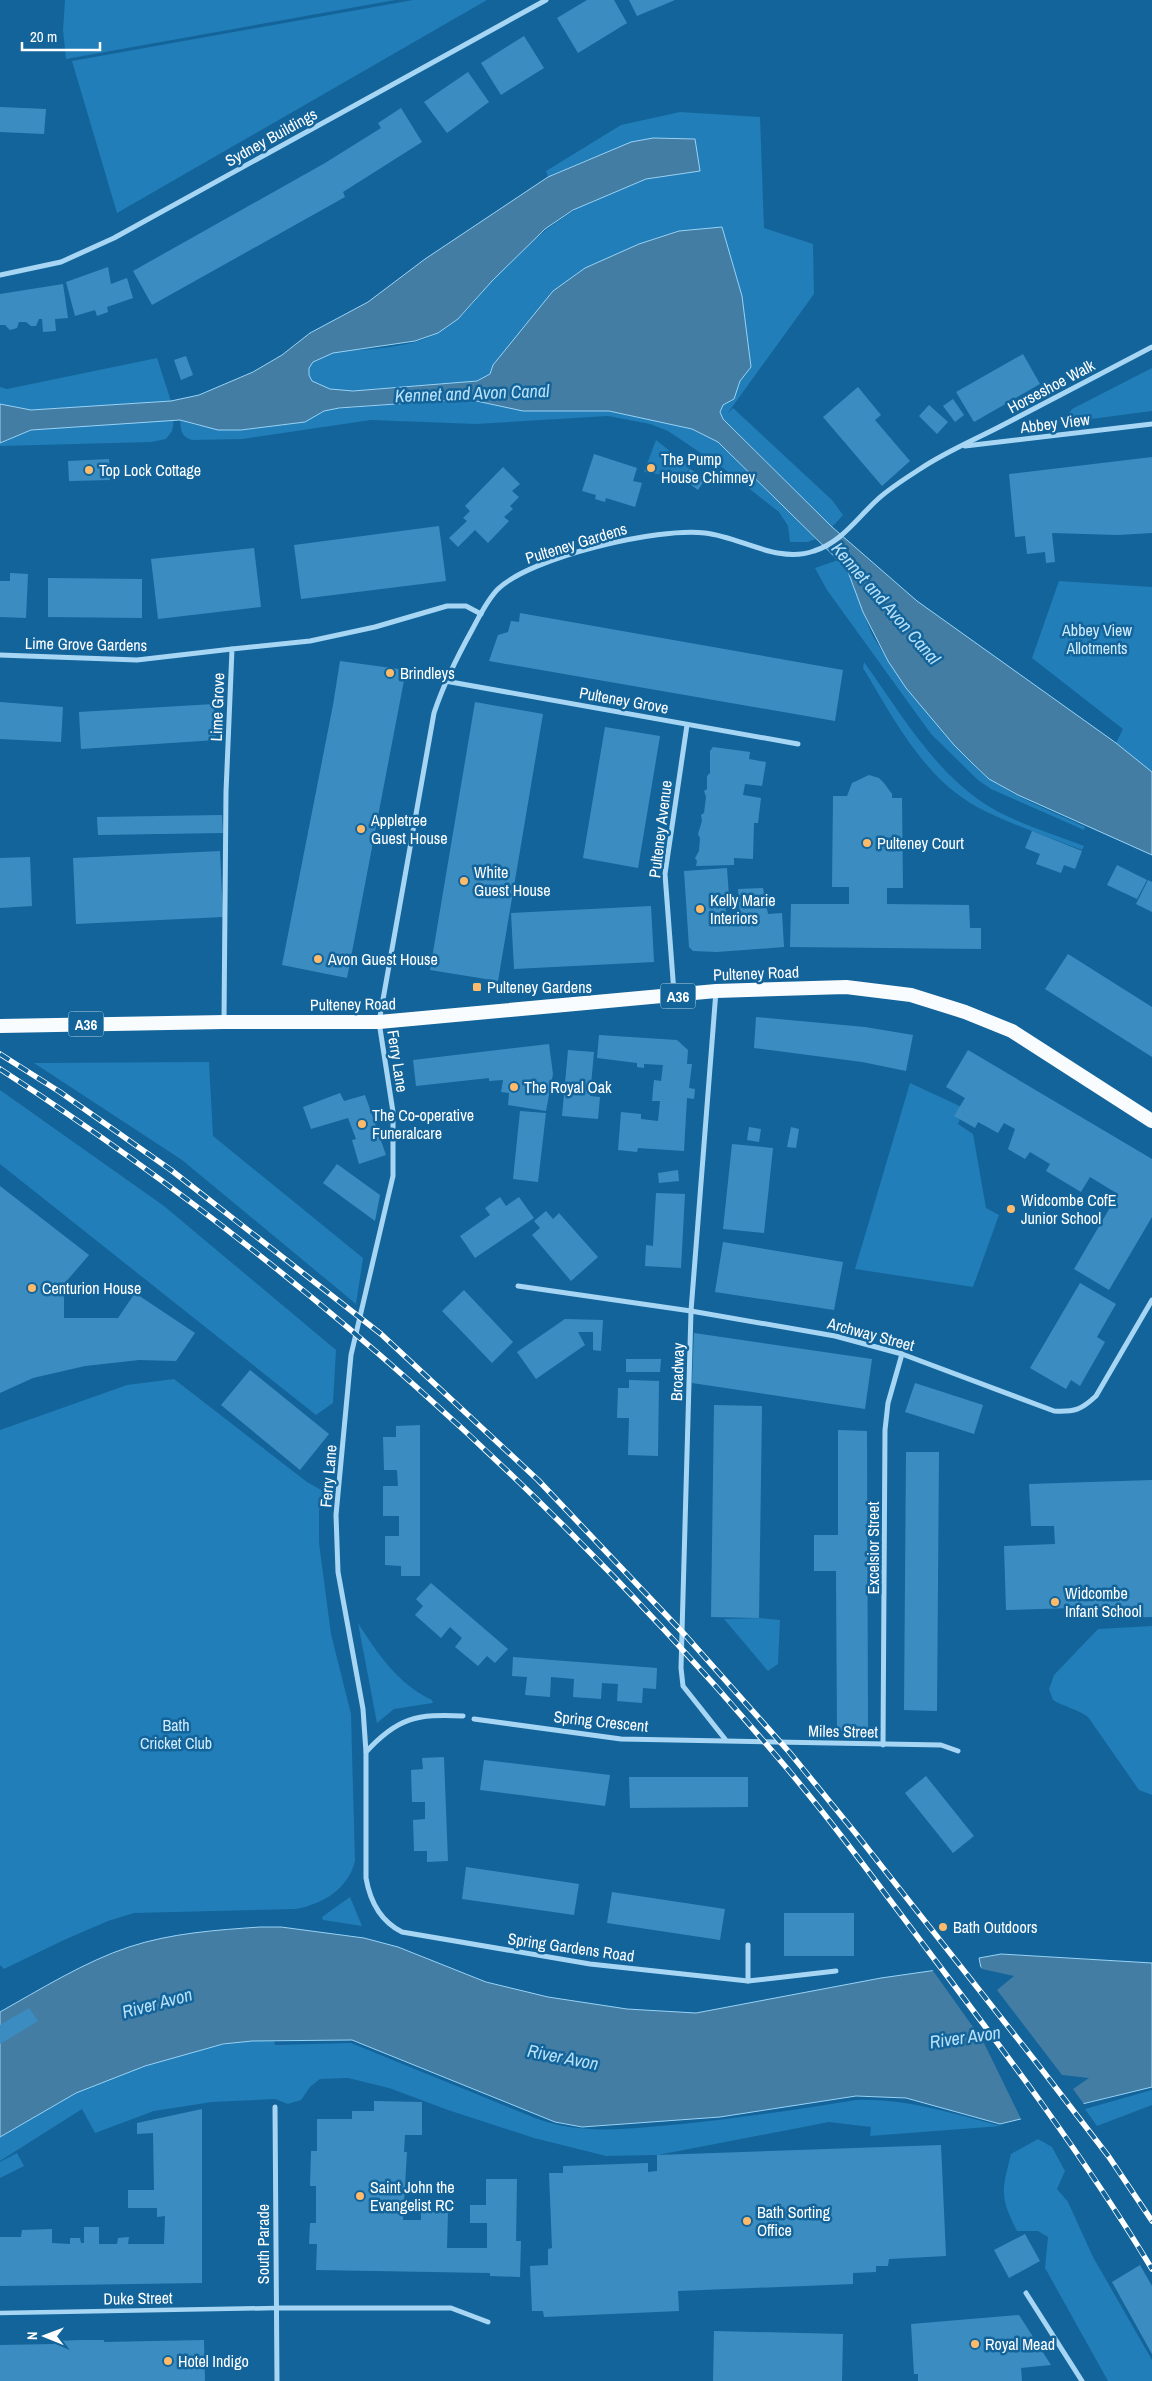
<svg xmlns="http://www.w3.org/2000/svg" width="1152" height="2381" font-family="'Archivo Narrow',sans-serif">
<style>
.green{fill:#217eb8}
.water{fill:#447da4;stroke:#98d3f7}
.pier{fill:#13649a}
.building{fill:#3b8dc1}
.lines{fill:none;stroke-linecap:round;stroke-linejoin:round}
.pedestrian{stroke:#a6d6f4;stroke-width:4.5}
.minor{stroke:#a6d6f4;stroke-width:5}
.trunk{stroke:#f9fcff;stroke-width:14}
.rail-casing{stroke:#fff;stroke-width:5.5}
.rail{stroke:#13649a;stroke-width:4;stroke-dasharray:11;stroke-linecap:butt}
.poi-dot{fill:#ffbb69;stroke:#13649a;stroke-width:2}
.labels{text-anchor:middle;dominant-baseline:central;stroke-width:5;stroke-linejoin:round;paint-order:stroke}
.shield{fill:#13649a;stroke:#b8d0e1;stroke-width:1}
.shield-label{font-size:15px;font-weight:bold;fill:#fff}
.street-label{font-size:16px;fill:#fff;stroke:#13649a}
.poi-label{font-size:16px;fill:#fff;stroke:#13649a;text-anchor:start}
.park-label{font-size:16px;fill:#cfebfd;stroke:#13649a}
.water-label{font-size:18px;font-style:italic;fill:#b7e1fa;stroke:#13649a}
</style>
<rect width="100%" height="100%" fill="#13649a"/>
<g class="green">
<polygon points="65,0 395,0 66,59 63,30"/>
<polygon points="413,0 487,0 117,213 72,61"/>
<path d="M680 112 760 117 764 228 813 244 814 294 727 414 733 408 832 500 843 515 832 527 723 419 720 412 723 405 734 399 740 381 751 367 742 296 722 227 679 231 639 244 585 268 553 291 493 365 490 374 477 381C447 384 416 386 386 388 368 389 348 393 330 389 322 388 311 383 309 375 305 362 324 355 334 352 343 350 352 350 360 350 385 348 416 345 438 333 461 321 475 300 492 281 538 229 597 187 666 175L589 159 548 177 546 171 621 125Z"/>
<polygon points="157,358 171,401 31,410 0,404 0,387 7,389"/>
<polygon points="1152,368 1152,411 1076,421 1069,419 1068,415 1072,409"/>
<path d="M467 399 523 411H609L692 429 718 442 816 539 808 542H790L788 526 779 512 723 468 668 431 650 424 608 416 476 424 371 420 243 439 192 440C181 437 181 430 180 420L196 425 241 430 305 422 324 411 334 409Z"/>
<polygon points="174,420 172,431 166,439 151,442 0,446 0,443 31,430"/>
<polygon points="656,440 690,467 683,478 644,472"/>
<path d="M838 560C858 579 861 613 874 638 893 671 916 698 940 727 955 745 970 765 990 779 1018 799 1054 812 1085 827L1084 830 991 789 978 780 931 734 827 590 815 568Z"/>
<polygon points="1059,581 1152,587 1152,772 1116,743 1123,729 1032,658"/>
<path d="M864 662C900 712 933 770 985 804 1015 823 1051 833 1084 846L1082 850C1048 837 1012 825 979 808 924 779 894 719 863 668Z"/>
<polygon points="209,1062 213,1136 363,1258 356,1304 182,1160 34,1063"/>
<polygon points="910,1083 964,1108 958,1124 973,1134 986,1208 999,1215 973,1287 855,1269"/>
<polygon points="0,1090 164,1206 336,1350 333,1403 316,1415 0,1164"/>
<path d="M174 1379 307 1482 323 1491 319 1511V1543L331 1634 351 1714 355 1861C348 1889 323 1904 296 1909L134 1913 108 1921 64 1940 4 1969 0 1965V1430L127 1385Z"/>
<polygon points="759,1618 780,1620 778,1664 768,1671 724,1619"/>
<path d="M358 1623C377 1653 399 1685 432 1700L433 1703 394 1709 377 1723Z"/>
<path d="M1152 1626V1795L1139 1790 1088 1717C1077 1709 1065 1707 1053 1700L1049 1689 1054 1675 1098 1629Z"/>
<polygon points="350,1897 362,1926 323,1920 322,1917"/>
<path d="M252 2041H274L275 2045 351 2043 535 2118C581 2135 623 2129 671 2125 733 2119 795 2110 856 2100 906 2098 953 2114 1001 2126L870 2136 871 2127 829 2122 658 2155 606 2156 534 2138 448 2110 389 2088 348 2078 320 2079 310 2087 301 2100 288 2104 275 2099 212 2102 154 2111 95 2133 82 2109 0 2161V2137C25 2123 50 2105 76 2093 131 2068 192 2046 252 2041Z"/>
<polygon points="1152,2090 1152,2105 1097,2126 1085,2109"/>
<path d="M1038 2139 1052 2147 1065 2171 1057 2189 1068 2202 1093 2257 1152 2360V2381H1108L1045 2268 1048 2237 1038 2231H1017C999 2195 1002 2191 1011 2154Z"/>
<polygon points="17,2153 24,2166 0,2178 0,2162"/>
</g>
<g class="water">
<polygon points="653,138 695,139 700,171 646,179 573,210 545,229 492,281 458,319 438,333 415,341 333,353 313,362 309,368 309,375 312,381 330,389 353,391 477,381 490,374 493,365 553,291 585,268 639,244 679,231 722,227 742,296 751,367 740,381 734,399 723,405 720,412 723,419 832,527 917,601 1116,743 1152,772 1152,855 1018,795 989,779 972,763 954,745 906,688 888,661 863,612 847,569 718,442 692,429 609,411 523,411 467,399 339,408 324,411 305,422 241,430 218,430 180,420 31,430 0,443 0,404 31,410 171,401 199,395 253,372 282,355 310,333 368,302 425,259 548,177 631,142"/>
<path d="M260 1927H281L364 1938 398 1947 486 1982 548 1997 627 2009 696 2013 881 1978 937 1970 981 1968 979 1958 1001 1954 1152 1963V2087L1000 2124 906 2098 856 2096 720 2117 582 2127 555 2122 352 2040 252 2041 223 2044 145 2066 76 2093 0 2137V2012C39 1990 86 1961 129 1947 171 1933 217 1930 260 1927Z"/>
</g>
<polygon class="pier" points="978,1964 982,1969 1014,1976 997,1990 1062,2075 1089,2078 1073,2089 1086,2107 1022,2121 983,2041 931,1968 978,1966"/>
<g class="building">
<polygon points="587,0 614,0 627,23 578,53 557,18"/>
<polygon points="629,0 675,0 637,16"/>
<polygon points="524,36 544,68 501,95 481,63"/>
<polygon points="468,72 489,102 447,133 424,102"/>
<polygon points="0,107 46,109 44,134 0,132"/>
<polygon points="401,108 422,142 343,192 345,197 152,305 133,271 325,163 381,128 378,123"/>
<polygon points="108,267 111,284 127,278 133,298 107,307 108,312 97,316 95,310 75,316 66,282"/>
<polygon points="63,284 68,318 55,319 56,331 43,332 42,319 39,319 36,326 31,326 26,322 19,322 17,328 10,330 5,325 0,325 0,294"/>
<polygon points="1023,354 1040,384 974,422 956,392"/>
<polygon points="186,356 193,375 181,380 174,360"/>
<polygon points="858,387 881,415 875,420 910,461 882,486 823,417"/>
<polygon points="953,399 964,415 955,422 943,406"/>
<polygon points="929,405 948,422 937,434 919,416"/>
<polygon points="594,454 637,468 633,481 642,483 635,507 606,498 605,502 595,499 596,495 582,491"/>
<polygon points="1152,457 1152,533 1118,535 1052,533 1055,562 1046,563 1045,552 1027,554 1025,536 1015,537 1009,474"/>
<polygon points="109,459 110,480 69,481 68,461"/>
<polygon points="503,467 520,484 512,491 519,497 510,506 513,509 504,517 509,521 488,543 475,530 458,547 449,538 467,521 463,518 470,511 465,506"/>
<polygon points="690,469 705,479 698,490 683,479"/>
<polygon points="439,526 446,581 301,599 294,545"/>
<polygon points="254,548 261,607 158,619 151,559"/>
<polygon points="10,573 28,574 26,618 0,617 0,581 10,581"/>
<polygon points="48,578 142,579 142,618 48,617"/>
<polygon points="520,613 843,670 835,721 489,661 498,635 508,632 511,621 519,622"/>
<polygon points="340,661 406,670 347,978 282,965 333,705"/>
<polygon points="0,702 63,707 61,742 0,739"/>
<polygon points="475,702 543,714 498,981 430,970"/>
<polygon points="214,704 216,740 81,749 79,712"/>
<polygon points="605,727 660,736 638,868 583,858"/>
<polygon points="713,747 750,752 749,759 766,762 762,786 745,784 743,795 761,798 758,823 754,823 753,859 734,858 734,865 696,866 697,861 695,858 699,851 700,838 698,834 702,821 701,815 704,813 706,797 704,791 707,789 707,776 710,773 710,751"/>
<polygon points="869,775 879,778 884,783 892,794 892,798 902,798 903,888 887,888 887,904 969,905 970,928 981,928 981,949 790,947 791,904 849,904 849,887 832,887 833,796 847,796 852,783"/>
<polygon points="222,815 223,833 98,835 97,817"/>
<polygon points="1032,831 1082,851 1075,869 1064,865 1061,873 1036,864 1040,854 1025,848"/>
<polygon points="220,851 223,917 76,924 73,858"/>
<polygon points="30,857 32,906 0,908 0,858"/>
<polygon points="1117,865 1147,880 1137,899 1107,885"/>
<polygon points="727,868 729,897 725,897 726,916 740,915 738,889 763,888 768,914 782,913 784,947 717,952 693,951 689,947 684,871"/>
<polygon points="1148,880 1152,882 1152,912 1136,904"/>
<polygon points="651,906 654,962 514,969 511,913"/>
<polygon points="1068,954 1152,1007 1152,1057 1045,989"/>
<polygon points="756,1017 865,1027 913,1035 906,1071 862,1062 754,1048"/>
<polygon points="599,1035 677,1040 688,1050 687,1064 692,1064 689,1088 695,1089 694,1099 687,1098 684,1151 638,1148 637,1152 618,1150 621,1112 641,1114 641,1119 658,1121 660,1101 652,1101 654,1080 661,1081 663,1065 644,1064 644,1068 637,1067 637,1063 597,1058"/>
<polygon points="549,1044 553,1074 546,1111 508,1105 509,1093 501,1092 503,1080 489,1081 489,1078 416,1086 413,1060"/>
<polygon points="568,1050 594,1052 590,1096 600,1097 598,1119 562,1116"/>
<polygon points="968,1050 1152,1159 1152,1217 1109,1290 1074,1269 1118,1194 1090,1177 1081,1192 1046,1171 1050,1164 1030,1152 1025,1159 1008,1149 1015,1129 1004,1123 998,1133 978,1122 975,1128 954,1116 965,1098 946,1087"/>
<polygon points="340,1093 344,1101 365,1095 386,1155 359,1164 352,1140 356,1139 348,1118 311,1129 303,1107"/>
<polygon points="520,1111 546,1113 538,1182 513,1179"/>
<polygon points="749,1127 761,1129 759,1142 747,1140"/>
<polygon points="791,1127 799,1129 796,1148 787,1147"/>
<polygon points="732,1144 773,1148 764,1233 723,1229"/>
<polygon points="337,1164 380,1195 375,1221 323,1183"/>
<polygon points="678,1170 679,1181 659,1183 658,1173"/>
<polygon points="0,1186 89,1255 64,1284 64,1318 118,1318 135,1293 195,1333 176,1361 139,1360 85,1366 33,1378 0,1393"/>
<polygon points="656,1193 685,1194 681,1268 645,1266 646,1245 653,1246"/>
<polygon points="500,1197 506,1206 519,1197 534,1218 475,1258 460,1236 490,1215 485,1208"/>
<polygon points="546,1211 553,1219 559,1213 598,1257 571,1281 532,1235 540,1228 534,1221"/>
<polygon points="723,1242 843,1262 834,1310 715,1292"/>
<polygon points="1080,1283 1116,1304 1097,1337 1105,1342 1080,1386 1071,1380 1066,1389 1030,1368"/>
<polygon points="464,1290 513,1342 492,1363 442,1311"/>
<polygon points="565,1319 603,1320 601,1351 593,1350 593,1332 578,1332 585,1345 536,1379 517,1352"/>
<polygon points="694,1333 872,1359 865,1409 692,1383"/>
<polygon points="626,1359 661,1359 660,1372 626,1372"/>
<polygon points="250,1370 329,1434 300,1470 221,1405"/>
<polygon points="629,1380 659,1381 658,1456 628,1455 629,1418 617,1418 618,1388 629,1388"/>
<polygon points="915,1383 983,1405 974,1434 905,1412"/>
<polygon points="714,1405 762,1406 759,1618 711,1617"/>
<polygon points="420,1425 420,1576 401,1576 401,1566 385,1565 385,1536 399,1536 399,1516 383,1516 383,1486 398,1486 397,1470 384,1470 383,1437 396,1437 396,1426"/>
<polygon points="838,1430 867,1431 868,1731 837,1731 836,1571 814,1571 814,1535 838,1535"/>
<polygon points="906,1452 939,1452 937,1711 904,1710"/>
<polygon points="1152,1480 1152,1617 1107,1618 1106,1607 1006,1610 1004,1546 1055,1544 1054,1526 1031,1526 1029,1484"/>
<polygon points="431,1583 508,1649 495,1663 487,1656 478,1666 455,1647 462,1638 450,1627 441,1638 415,1615 423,1606 416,1599"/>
<polygon points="513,1657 657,1668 656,1689 643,1688 642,1703 617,1701 618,1684 602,1683 601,1699 573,1697 574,1679 551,1677 550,1697 525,1695 527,1677 512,1676"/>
<polygon points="444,1757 448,1861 427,1862 427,1851 414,1851 413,1820 425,1819 425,1802 412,1802 411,1770 423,1769 422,1758"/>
<polygon points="484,1760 610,1775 605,1806 480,1790"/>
<polygon points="926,1776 974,1836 953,1853 905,1793"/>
<polygon points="629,1777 748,1777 748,1807 630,1808"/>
<polygon points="466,1867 579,1884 574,1915 462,1899"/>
<polygon points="612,1892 725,1909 720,1940 607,1923"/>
<rect x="784" y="1913" width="70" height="43"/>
<polygon points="29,2008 38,2021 0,2044 0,2025"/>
<polygon points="374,2101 422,2102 422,2135 405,2135 404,2152 407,2152 403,2220 421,2220 421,2212 448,2212 447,2248 487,2248 487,2223 470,2223 470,2205 486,2205 486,2179 517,2179 516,2241 521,2241 520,2277 490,2276 490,2273 316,2270 317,2244 309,2244 310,2223 316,2223 316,2186 310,2186 311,2151 317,2151 317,2119 352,2119 352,2111 374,2111"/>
<polygon points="202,2109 202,2283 0,2286 0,2237 21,2237 22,2230 52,2229 52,2243 70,2244 70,2238 80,2238 81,2243 84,2243 84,2227 99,2227 99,2244 117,2244 118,2238 129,2237 128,2244 164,2244 165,2216 157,2217 157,2208 128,2208 128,2190 154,2190 153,2133 137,2134 137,2123"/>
<polygon points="941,2145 946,2256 889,2259 888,2266 876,2266 876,2272 853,2273 853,2284 678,2291 679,2311 544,2317 543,2311 532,2311 530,2266 548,2265 548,2249 552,2248 549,2173 563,2173 563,2166 648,2163 648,2172 657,2171 657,2155"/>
<polygon points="1025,2234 1040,2261 1009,2278 994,2250"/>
<polygon points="1140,2265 1152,2286 1152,2354 1112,2282"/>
<polygon points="1019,2315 1051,2365 1021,2368 1022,2381 918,2381 918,2374 914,2374 911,2324"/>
<polygon points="714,2331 843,2334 842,2381 713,2381"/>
<polygon points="81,2340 104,2340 104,2342 204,2340 205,2381 0,2381 0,2345 54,2344 54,2341"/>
</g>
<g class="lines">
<polyline class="pedestrian" points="0,2313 276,2308"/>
<g class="minor">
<polyline points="0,275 61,262 114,238 546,0"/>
<polyline points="965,446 1152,424"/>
<polyline points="0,655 137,660 232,649"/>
<polyline points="445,681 798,744"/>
<polyline points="716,991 691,1311 681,1668 683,1686 725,1739"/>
<polyline points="674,993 665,874 687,725"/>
<polyline points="224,1021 226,792 232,649 310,641 375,627 447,606 466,606 481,614"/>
<path d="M518 1286 691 1311 835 1336 902 1354 1054 1411C1075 1412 1081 1410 1096 1396L1152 1300"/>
<polyline points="474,1719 621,1739 941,1745 958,1751"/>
<polyline points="883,1745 885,1430 888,1403 902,1354"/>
<path d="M366 1752C398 1717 417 1714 463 1716"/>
<path d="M836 1971 748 1981 590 1964 402 1932C380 1921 370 1901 366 1878V1752L363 1709 338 1572 336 1515 351 1355 393 1176V1112L379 1022 434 713C444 683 457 657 472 630 479 617 487 600 498 589 531 557 658 527 705 533 741 537 778 564 814 551 842 542 857 518 878 499 890 488 906 478 920 469 945 452 974 440 1001 426 1051 400 1102 373 1152 347"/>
<polyline points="748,1981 748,1945"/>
<polyline points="275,2107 277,2381"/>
<polyline points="1026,2293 1082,2381"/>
<polyline points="276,2308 451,2308 488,2322"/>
</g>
<polyline class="trunk" points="0,1026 224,1022 379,1022 716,991 846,987 911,995 965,1012 1012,1031 1152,1121"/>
<defs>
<g id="rail">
<polyline points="0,1054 60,1092 171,1170 381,1334 538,1480 686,1636 790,1753 857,1835 1036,2062 1109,2157 1152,2221"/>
<path d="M0 1069C292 1258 554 1494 779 1759 832 1821 880 1887 929 1952 1007 2055 1085 2158 1152 2269"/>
</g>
</defs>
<use href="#rail" class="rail-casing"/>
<use href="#rail" class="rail"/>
</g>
<g class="poi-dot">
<circle cx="651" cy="468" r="5"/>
<circle cx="89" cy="470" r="5"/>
<circle cx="390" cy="673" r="5"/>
<circle cx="361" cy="829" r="5"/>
<circle cx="867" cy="843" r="5"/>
<circle cx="464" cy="881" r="5"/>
<circle cx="700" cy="909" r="5"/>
<circle cx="318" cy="959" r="5"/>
<rect x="472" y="982" width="10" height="10" rx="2.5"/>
<circle cx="514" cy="1087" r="5"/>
<circle cx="362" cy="1124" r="5"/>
<circle cx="1011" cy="1209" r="5"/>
<circle cx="32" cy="1288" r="5"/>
<circle cx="1055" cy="1602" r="5"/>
<circle cx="943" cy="1927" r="5"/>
<circle cx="360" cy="2196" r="5"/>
<circle cx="747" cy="2221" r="5"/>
<circle cx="975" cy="2344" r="5"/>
<circle cx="168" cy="2361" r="5"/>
</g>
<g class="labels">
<g class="shield">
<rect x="660.5" y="983.5" width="35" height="25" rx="4"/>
<rect x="68.5" y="1011.5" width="35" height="25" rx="4"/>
</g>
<g class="shield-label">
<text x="678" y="996">A36</text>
<text x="86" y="1024">A36</text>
</g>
<g class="street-label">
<text transform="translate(271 137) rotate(-29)">Sydney Buildings</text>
<text transform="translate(1051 386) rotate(-28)">Horseshoe Walk</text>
<text transform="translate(1055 423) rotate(-7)">Abbey View</text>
<text transform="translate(576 543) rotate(-17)">Pulteney Gardens</text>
<text transform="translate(86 644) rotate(1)">Lime Grove Gardens</text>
<text transform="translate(624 700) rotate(10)">Pulteney Grove</text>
<text transform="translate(217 707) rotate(-88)">Lime Grove</text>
<text transform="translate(660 829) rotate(-83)">Pulteney Avenue</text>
<text transform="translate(756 973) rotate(-2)">Pulteney Road</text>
<text transform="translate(353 1004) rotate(-1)">Pulteney Road</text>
<text transform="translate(398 1061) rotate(81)">Ferry Lane</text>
<text transform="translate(871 1334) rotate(15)">Archway Street</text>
<text transform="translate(677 1372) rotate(-88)">Broadway</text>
<text transform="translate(328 1476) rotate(-85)">Ferry Lane</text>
<text transform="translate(873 1548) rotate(-90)">Excelsior Street</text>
<text transform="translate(601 1721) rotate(6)">Spring Crescent</text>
<text transform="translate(843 1731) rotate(1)">Miles Street</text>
<text transform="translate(571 1947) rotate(8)">Spring Gardens Road</text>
<text transform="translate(263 2244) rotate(-90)">South Parade</text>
<text transform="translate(138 2298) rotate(-1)">Duke Street</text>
</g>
<g class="poi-label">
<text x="661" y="459">The Pump<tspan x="661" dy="18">House Chimney</tspan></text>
<text x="99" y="470">Top Lock Cottage</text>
<text x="400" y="673">Brindleys</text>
<text x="371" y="820">Appletree<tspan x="371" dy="18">Guest House</tspan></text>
<text x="877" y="843">Pulteney Court</text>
<text x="474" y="872">White<tspan x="474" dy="18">Guest House</tspan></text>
<text x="710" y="900">Kelly Marie<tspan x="710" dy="18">Interiors</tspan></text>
<text x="328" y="959">Avon Guest House</text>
<text x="487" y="987">Pulteney Gardens</text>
<text x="524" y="1087">The Royal Oak</text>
<text x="372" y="1115">The Co-operative<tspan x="372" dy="18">Funeralcare</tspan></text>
<text x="1021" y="1200">Widcombe CofE<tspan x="1021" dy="18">Junior School</tspan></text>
<text x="42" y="1288">Centurion House</text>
<text x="1065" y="1593">Widcombe<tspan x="1065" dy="18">Infant School</tspan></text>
<text x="953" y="1927">Bath Outdoors</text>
<text x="370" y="2187">Saint John the<tspan x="370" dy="18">Evangelist RC</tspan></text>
<text x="757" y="2212">Bath Sorting<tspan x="757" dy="18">Office</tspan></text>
<text x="985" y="2344">Royal Mead</text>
<text x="178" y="2361">Hotel Indigo</text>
</g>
<g class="park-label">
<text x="1097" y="630">Abbey View<tspan x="1097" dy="18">Allotments</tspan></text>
<text x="176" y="1725">Bath<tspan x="176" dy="18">Cricket Club</tspan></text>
</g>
<g class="water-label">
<text transform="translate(472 393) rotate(-2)">Kennet and Avon Canal</text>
<text transform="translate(886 603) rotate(49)">Kennet and Avon Canal</text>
<text transform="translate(157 2003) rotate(-15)">River Avon</text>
<text transform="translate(965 2037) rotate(-8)">River Avon</text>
<text transform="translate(563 2057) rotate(11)">River Avon</text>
</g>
</g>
<g transform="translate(45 2336) rotate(271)" stroke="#13649a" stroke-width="4" paint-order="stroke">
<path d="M0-4L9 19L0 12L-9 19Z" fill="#ffffff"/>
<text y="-8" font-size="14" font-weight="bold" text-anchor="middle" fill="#ffffff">N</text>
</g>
<path d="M22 42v8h78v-8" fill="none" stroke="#ffffff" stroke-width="2.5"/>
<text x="30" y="42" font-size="15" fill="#ffffff" stroke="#13649a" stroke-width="4" paint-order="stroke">20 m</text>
</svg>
